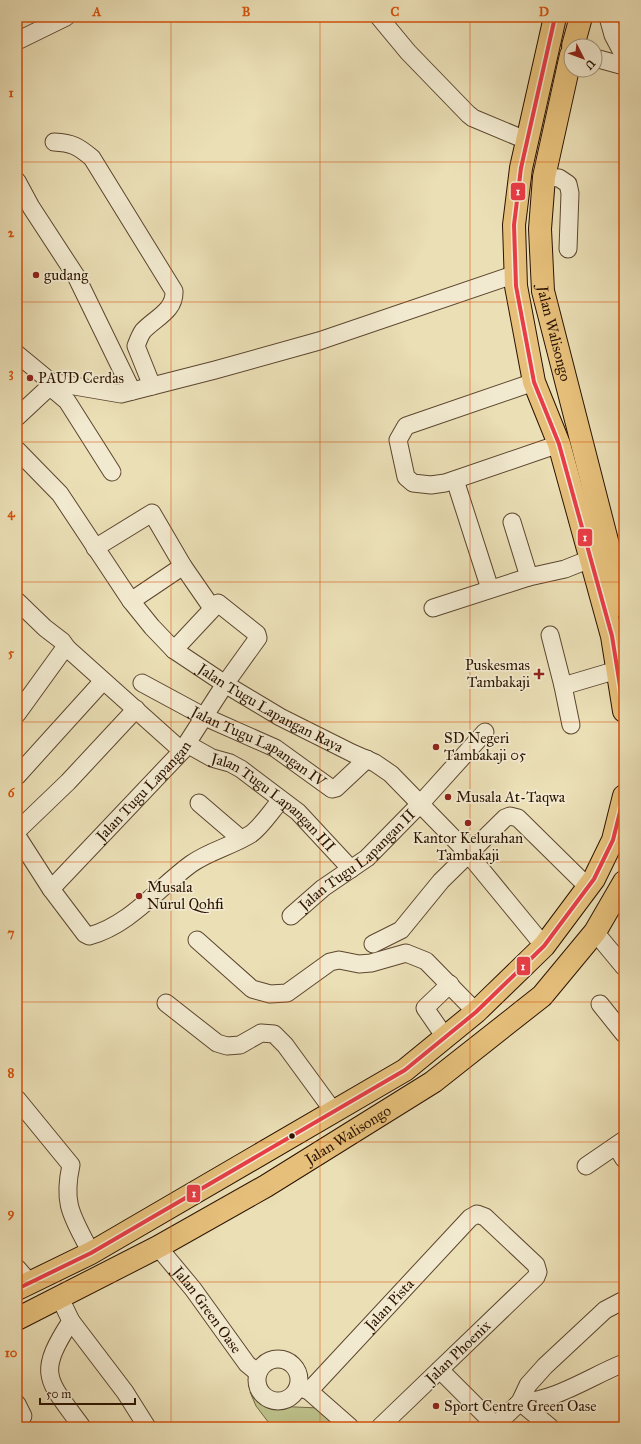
<svg xmlns="http://www.w3.org/2000/svg" width="641" height="1444" font-family="'IM FELL Great Primer',serif">
<style>
.green{fill:#bcc08a;stroke:#746a45}
.lines{fill:none;stroke-linecap:round;stroke-linejoin:round}
.minor-casing{stroke:#5b462e;stroke-width:19}
.highway-casing{stroke:#2b1300;stroke-width:24}
.minor{stroke:#f2ead0;stroke-width:17}
.highway{stroke:#e6c07b;stroke-width:22}
.bus-1-casing{stroke:#f2ead0;stroke-width:7}
.bus-1{stroke:#e83d46;stroke-width:4}
.grid{fill:none;stroke:#d5520b;stroke-width:1;stroke-opacity:0.55}
.poi-dot{fill:#8f2418;stroke:#f2ead0;stroke-width:1.5}
.bus-dot{fill:#2b1300;stroke:#f2ead0;stroke-width:1.5}
.labels{text-anchor:middle;dominant-baseline:central;stroke-width:3.5;stroke-linejoin:round;paint-order:stroke}
.poi-label{font-size:15px;fill:#2b1300;stroke:#f2ead0;text-anchor:start}
.street-label{font-size:15px;fill:#2b1300;stroke:#f2ead0}
.line-badge{stroke:#f2ead0;stroke-width:1.5}
.badge-label{font-size:11px;text-anchor:middle;font-weight:bold;fill:#fff}
.neatline{fill:none;stroke:#d5520b;stroke-width:1.5}
.grid-label{font-size:13px;text-anchor:middle;font-weight:bold;fill:#d5520b}
</style>
<rect width="100%" height="100%" fill="#ebdfb6"/>
<filter id="stains"><feTurbulence type="fractalNoise" baseFrequency=".005" numOctaves="4"/><feColorMatrix values="0 0 0 0 .2 0 0 0 0 .09 0 0 0 0 .02 0 0 0 .5 -.17"/></filter>
<radialGradient id="worn" r=".72"><stop offset=".6" stop-color="#630" stop-opacity="0"/><stop offset="1" stop-color="#630" stop-opacity=".3"/></radialGradient>
<polygon class="green" points="250,1392 273,1406 319,1408 332,1422 327,1427 272,1427 256,1406"/>
<g class="lines">
<defs>
<g id="minor">
<polyline points="379,17 408,52 468,114 473,118 528,141"/>
<polyline points="608,17 613,35 624,56"/>
<polyline points="17,41 66,17"/>
<polyline points="595,58 624,66"/>
<path d="M54 142C72 143 78 146 92 158L174 291C175 311 155 318 143 331 140 335 138 341 136 346L152 386"/>
<polyline points="544,177 559,178 568,184 570,193 568,249"/>
<polyline points="17,181 31,207 76,276 132,391"/>
<polyline points="17,354 51,382 121,394 215,370 319,341 516,274"/>
<polyline points="534,382 406,426 398,440 406,477 413,483 431,485 445,483 559,444"/>
<polyline points="17,417 47,389 54,390 67,401 112,472"/>
<path id="s1" d="M17 450 60 494 131 601 152 627 174 650 225 684 280 717 352 753 375 763 391 774 466 851 544 946"/>
<polyline points="455,480 490,589"/>
<polyline points="512,522 529,577 565,569 590,559"/>
<polyline points="95,548 152,513 183,566 212,608"/>
<polyline points="17,601 45,628 62,641 67,648"/>
<polyline points="131,601 183,566"/>
<polyline points="433,608 529,577"/>
<polyline points="550,635 563,686 617,670"/>
<path id="s2" d="M142 683 205 717 275 748 332 789 336 788 367 759"/>
<polyline points="563,686 571,725"/>
<polyline points="17,714 64,649 67,648 182,751"/>
<path id="s3" d="M187 744 212 758 230 763 241 769 298 812 351 869"/>
<polyline points="17,776 103,681"/>
<polyline points="199,803 241,839"/>
<polyline points="17,831 68,782 136,709"/>
<path d="M17 836 51 889 85 934 89 936C130 925 158 888 191 864 209 851 232 846 251 834 262 826 272 810 281 800"/>
<path id="s4" d="M51 889 182 751 225 684 258 638 257 634 218 603 174 650"/>
<path id="s5" d="M291 916 323 888 367 858 421 803 485 732"/>
<polyline points="595,932 624,967"/>
<polyline points="197,940 252,989 270,994 287,993 330,962 339,960 359,964 371,963 406,953 426,961 476,1012"/>
<polyline points="373,944 401,930 441,881 505,818 510,816 518,818 588,887"/>
<polyline points="166,1003 217,1043 227,1046 240,1045 261,1033 274,1034 285,1045 334,1112"/>
<polyline points="600,1004 624,1034"/>
<polyline points="445,1037 425,1008 450,984"/>
<path d="M17 1099 71 1165C62 1206 73 1217 91 1253"/>
<polyline points="616,1146 624,1159"/>
<polyline points="586,1166 624,1140"/>
<path id="s6" d="M158 1247 193 1289 247 1364 258 1373"/>
<polyline points="17,1268 30,1283"/>
<path d="M60 1298 71 1321C36 1375 47 1379 82 1427"/>
<polyline points="71,1321 125,1392 147,1427"/>
<circle cx="278" cy="1380" r="21"/>
<polyline points="440,1370 495,1425"/>
<polyline points="298,1387 309,1391 350,1427"/>
<path id="s7" d="M309 1391 470 1218 477 1214 485 1217 536 1265 538 1272 536 1277 380 1427"/>
<path d="M520 1402C554 1402 593 1375 624 1363"/>
<polyline points="520,1402 550,1427"/>
<polyline points="17,1404 23,1416"/>
<polyline points="494,1427 520,1402 528,1385 545,1366 605,1310 624,1300"/>
</g>
<g id="highway">
<polyline points="555,17 521,168 514,225 516,286 534,382 559,444 612,636 624,711"/>
<polyline points="573,46 581,17"/>
<path id="s8" d="M571 55 544 177 540 229 543 291 624 607"/>
<polyline points="17,1289 91,1253 405,1070 476,1012 544,946 594,879 613,840 624,796"/>
<path id="s9" d="M17 1319 158 1247 266 1186 433 1082 542 996 595 932 624 882"/>
</g>
</defs>
<use href="#minor" class="minor-casing"/>
<use href="#highway" class="highway-casing"/>
<use href="#minor" class="minor"/>
<use href="#highway" class="highway"/>
<defs>
<g id="bus-1">
<polyline points="555,17 521,168 514,225 516,286 534,382 559,444 612,636 624,711"/>
<polyline points="17,1289 91,1253 405,1070 476,1012 544,946 594,879 613,840 624,796"/>
</g>
</defs>
<use href="#bus-1" class="bus-1-casing"/>
<use href="#bus-1" class="bus-1"/>
</g>
<path class="grid" d="M171 17V1427M320 17V1427M470 17V1427M17 162H624M17 302H624M17 442H624M17 582H624M17 722H624M17 862H624M17 1002H624M17 1142H624M17 1282H624"/>
<g class="poi-dot">
<circle cx="36" cy="275" r="4"/>
<circle cx="30" cy="378" r="4"/>
<path d="M537 668h4v4h4v4h-4v4h-4v-4h-4v-4h4z"/>
<circle cx="436" cy="747" r="4"/>
<circle cx="448" cy="797" r="4"/>
<circle cx="468" cy="823" r="4"/>
<circle cx="139" cy="896" r="4"/>
<circle cx="436" cy="1406" r="4"/>
</g>
<circle class="bus-dot" cx="292" cy="1136" r="3.5"/>
<g class="labels">
<g class="poi-label">
<text x="44" y="275">gudang</text>
<text x="38" y="378">PAUD Cerdas</text>
<text x="530" y="665" text-anchor="end">Puskesmas<tspan x="530" dy="17">Tambakaji</tspan></text>
<text x="444" y="738">SD Negeri<tspan x="444" dy="17">Tambakaji 05</tspan></text>
<text x="456" y="797">Musala At-Taqwa</text>
<text x="468" y="838" text-anchor="middle">Kantor Kelurahan<tspan x="468" dy="17">Tambakaji</tspan></text>
<text x="147" y="887">Musala<tspan x="147" dy="17">Nurul Qohfi</tspan></text>
<text x="444" y="1406">Sport Centre Green Oase</text>
</g>
<g class="street-label">
<text stroke="none"><textPath href="#s8" startOffset="283">Jalan Walisongo</textPath></text>
<text stroke="none"><textPath href="#s1" startOffset="368">Jalan Tugu Lapangan Raya</textPath></text>
<text stroke="none"><textPath href="#s2" startOffset="133">Jalan Tugu Lapangan IV</textPath></text>
<text stroke="none"><textPath href="#s4" startOffset="135">Jalan Tugu Lapangan</textPath></text>
<text stroke="none"><textPath href="#s3" startOffset="105">Jalan Tugu Lapangan III</textPath></text>
<text stroke="none"><textPath href="#s5" startOffset="87">Jalan Tugu Lapangan II</textPath></text>
<text stroke="none"><textPath href="#s9" startOffset="379">Jalan Walisongo</textPath></text>
<text stroke="none"><textPath href="#s7" startOffset="118">Jalan Pista</textPath></text>
<text stroke="none"><textPath href="#s6" startOffset="80">Jalan Green Oase</textPath></text>
<text transform="translate(458 1352) rotate(-44)">Jalan Phoenix</text>
</g>
</g>
<g class="line-badge">
<rect x="510" y="182" width="16" height="19" rx="4" fill="#e83d46"/>
<rect x="577" y="528" width="16" height="19" rx="4" fill="#e83d46"/>
<rect x="516" y="956" width="15" height="20" rx="4" fill="#e83d46"/>
<rect x="186" y="1184" width="15" height="19" rx="4" fill="#e83d46"/>
</g>
<g class="badge-label">
<text x="518" y="195">1</text>
<text x="585" y="541">1</text>
<text x="523" y="970">1</text>
<text x="194" y="1197">1</text>
</g>
<rect width="641" height="1444" fill="none" stroke="#ebdfb6" stroke-width="44"/>
<g transform="translate(583 58) rotate(132)"><circle r="19" fill="#f2ead0" stroke="#a2947d"/>
<path d="M0-3L7 15L0 10L-7 15Z" fill="#8f2418"/>
<text y="-6" font-size="11" font-weight="bold" text-anchor="middle" fill="#2b1300">U</text>
</g>
<path d="M40 1398v6h95v-6" fill="none" stroke="#2b1300" stroke-width="2"/>
<text x="46" y="1398" font-size="12" fill="#2b1300" stroke="#f2ead0" stroke-width="3" paint-order="stroke">50 m</text>
<rect x="22" y="22" width="597" height="1400" class="neatline"/>
<g class="grid-label">
<text x="97" y="16">A</text>
<text x="246" y="16">B</text>
<text x="395" y="16">C</text>
<text x="544" y="16">D</text>
<text x="11" y="97">1</text>
<text x="11" y="237">2</text>
<text x="11" y="377">3</text>
<text x="11" y="517">4</text>
<text x="11" y="657">5</text>
<text x="11" y="797">6</text>
<text x="11" y="937">7</text>
<text x="11" y="1077">8</text>
<text x="11" y="1217">9</text>
<text x="11" y="1357">10</text>
</g>
<rect width="100%" height="100%" filter="url(#stains)"/>
<rect width="100%" height="100%" fill="url(#worn)"/>
</svg>
